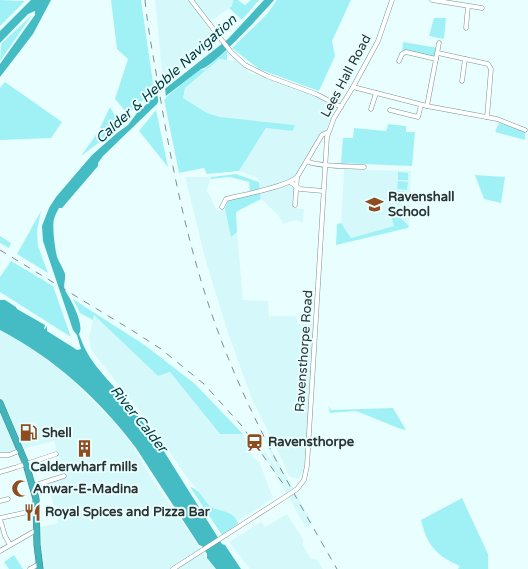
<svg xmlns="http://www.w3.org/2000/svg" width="528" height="569" font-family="'Varela Round',sans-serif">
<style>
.built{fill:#d5f9fb}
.green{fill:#a0f1f6}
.water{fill:#45bcc4}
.pier{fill:#e9feff}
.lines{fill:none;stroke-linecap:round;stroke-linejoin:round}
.minor-casing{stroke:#7a9293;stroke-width:5}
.highway-casing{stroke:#3b878c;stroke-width:7}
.minor{stroke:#fff;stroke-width:4}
.highway{stroke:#44b4bb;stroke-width:6}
.rail{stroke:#7f8e8f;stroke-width:1;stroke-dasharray:7 7;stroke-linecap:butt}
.minor-bridge-casing{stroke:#7a9293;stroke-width:5;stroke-linecap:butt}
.minor-bridge{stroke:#fff;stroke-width:4}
.labels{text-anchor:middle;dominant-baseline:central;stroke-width:4;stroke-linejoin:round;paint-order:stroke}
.street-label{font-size:13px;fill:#293334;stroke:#e9feff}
.poi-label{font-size:13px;font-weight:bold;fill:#293334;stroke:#e9feff;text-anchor:start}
.water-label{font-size:14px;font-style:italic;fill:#00383c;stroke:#e9feff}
</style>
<rect width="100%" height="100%" fill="#e9feff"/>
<g class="built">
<polygon points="155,0 188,0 200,15 216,39 163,83"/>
<polygon points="194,0 233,0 232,6 211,21"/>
<polygon points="219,59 237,61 250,73 313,95 330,104 333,114 327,128 297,177 295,208 304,209 303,223 296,220 283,224 278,215 261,199 260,183 257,178 239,171 266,128 293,131 295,125 220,117 207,113 183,98 185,88"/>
<polygon points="344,169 411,171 409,226 389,208 394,226 351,238 341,223"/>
<polygon points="185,177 211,177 207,190 217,211 225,209 231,236 237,232 243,300 268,301 269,316 297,316 297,324 315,324 307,466 298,479 289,476 284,464 251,397 227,330 205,258"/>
<polygon points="94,315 158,376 170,372 220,434 243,434 254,459 259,461 273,498 238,521 232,514 212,508 186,476 157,433 91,350 89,338"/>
<polygon points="0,330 42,355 50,363 65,373 114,422 134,448 149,474 205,556 215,569 41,569 37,528 58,523 47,479 64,474 54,441 0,455"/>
<polygon points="270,447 313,524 306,528 278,479 262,453 264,450 279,471 267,448"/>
<polygon points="287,514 303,539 303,545 311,559 317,560 323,569 250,569 229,542 261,522 265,527"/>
</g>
<g class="green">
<polygon points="0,0 25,1 0,26"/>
<polygon points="111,0 141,0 154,90 128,114 115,99 128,59 117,49"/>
<polygon points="233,0 238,0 245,5 251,0 259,0 242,20 229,8 232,6"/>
<polygon points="277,0 351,0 332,41 335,56 319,91 259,69 232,48 267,14"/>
<polygon points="32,15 0,61 1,44"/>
<polygon points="434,18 446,18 444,39 429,36"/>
<polygon points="403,42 438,48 436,58 402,53"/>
<polygon points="227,50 227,60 219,59 185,88 183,98 207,113 220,117 295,125 293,131 266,128 239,171 207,174 204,168 179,173 164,99 200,69 204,70"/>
<polygon points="5,82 62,122 51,138 0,140 0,88"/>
<polygon points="110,107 121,126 81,156 98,132"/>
<polygon points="156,110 168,167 139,131"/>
<polygon points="499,123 525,131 525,140 495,132"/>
<polygon points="388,124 406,126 406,132 415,132 412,166 341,163 343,138 353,138 354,128 386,131"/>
<polygon points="398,172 408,173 408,180 398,180"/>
<polygon points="236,174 259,182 260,189 250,192 249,182 230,177 211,179 211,177"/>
<polygon points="475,175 505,177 501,203 484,199"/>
<polygon points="398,181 408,182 407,190 397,189"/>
<polygon points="396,191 408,192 407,200 396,199"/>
<polygon points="260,193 261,199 236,212 237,232 231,237 225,209 227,201"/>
<polygon points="388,207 409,226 408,228 336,245 337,224 341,223 351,238 394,226"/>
<polygon points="41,211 37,230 38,246 48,273 17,254"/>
<polygon points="0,236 11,243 9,248 0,243"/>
<polygon points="11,261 53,286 71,337 0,292 0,277"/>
<polygon points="73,299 146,346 195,384 243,434 220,434 170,372 158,376 94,315 93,320 80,313"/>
<polygon points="328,406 331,410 393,408 406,430 401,429 356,411 330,413"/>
<path d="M190 487C202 490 205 504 213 508 223 512 235 511 238 524L222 535Z"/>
<path d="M462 498 488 554V569H458L460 566C437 556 427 546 421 520Z"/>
<polygon points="14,555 23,569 9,569 4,562"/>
</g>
<g class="water">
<polygon points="31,0 51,0 33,34 0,77 0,64 27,26 35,15 35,11 28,14 0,43 0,31"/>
<path d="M264 0H274C264 12 213 67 201 69L158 102 157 104 103 156 98 163V166L62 208H59C57 212 55 215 54 219 52 228 55 248 57 257 59 262 63 268 65 274 66 280 62 286 66 292 71 300 85 325 79 334 87 358 99 370 115 388 128 402 139 417 150 432L153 437H155L222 544 225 545 241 569H216L207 558V554L202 546 199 545 136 448C100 400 54 358 0 330V300H5L16 307 17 309 45 325 44 329H45L47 326V331L74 348 77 350 81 349 77 335 73 330 43 241 42 226 49 208 56 197 92 155 117 133 128 125 137 113 152 99 228 39Z"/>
</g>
<polygon class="pier" points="165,87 166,98 159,105 157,93"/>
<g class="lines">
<defs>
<g id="minor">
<polyline points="191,0 231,52 245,65 267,76 316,94 341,107"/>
<polyline points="432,0 482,8"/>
<polyline points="466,28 468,6"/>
<polyline points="438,53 488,64 491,69 487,117"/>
<polyline points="399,61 402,54 406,52 436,59"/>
<polyline points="462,81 465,59"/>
<polyline points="353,87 427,106 497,119 525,130"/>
<polyline points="427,106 439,43"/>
<polyline points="371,109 376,93"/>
<polyline points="390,110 418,117 421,105"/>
<path d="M307 161C317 167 351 166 364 167"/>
<polyline points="290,182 300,189 323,191"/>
<polyline points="295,205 297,177 322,135 328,132"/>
<path d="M222 207 226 199C241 195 287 187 297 177"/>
<polyline points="0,455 9,455 21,450"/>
<polyline points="17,467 56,454"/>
<polyline points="0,472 14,468"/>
<polyline points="33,486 64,476"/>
<polyline points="297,489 304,480 307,466 327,137 334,118 353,87 378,41 392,0"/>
<polyline points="0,501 8,499"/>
<polyline points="0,518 37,510"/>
<polyline points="0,519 5,536 10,545"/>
<polyline points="0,551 33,532 36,531"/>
<polyline points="30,569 39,564"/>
<polyline points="173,569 285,497"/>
</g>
<polyline id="highway" points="0,403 26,464 36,499 37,545 40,569"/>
</defs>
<use href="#minor" class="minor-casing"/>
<use href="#highway" class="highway-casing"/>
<use href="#minor" class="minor"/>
<use href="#highway" class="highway"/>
<g class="rail">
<path d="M145 0C148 30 154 60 159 90 174 180 193 271 227 355 257 430 297 500 337 569"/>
<polyline points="0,250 133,331 161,349 204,384 242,426 284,485"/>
</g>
<defs>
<polyline id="minor-bridge" points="285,497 297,489"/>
</defs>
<use href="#minor-bridge" class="minor-bridge-casing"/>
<use href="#minor-bridge" class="minor-bridge"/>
</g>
<defs>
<symbol id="school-bare" viewBox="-9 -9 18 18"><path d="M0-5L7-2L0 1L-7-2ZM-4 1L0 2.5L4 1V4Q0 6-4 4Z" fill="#8f4c1e" stroke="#e9feff" stroke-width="2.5" paint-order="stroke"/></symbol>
<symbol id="fuel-bare" viewBox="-9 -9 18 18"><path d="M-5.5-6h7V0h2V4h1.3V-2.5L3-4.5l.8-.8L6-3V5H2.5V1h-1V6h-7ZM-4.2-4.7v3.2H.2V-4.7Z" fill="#8f4c1e" stroke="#e9feff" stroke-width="2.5" paint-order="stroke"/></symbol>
<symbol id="station-bare" viewBox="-9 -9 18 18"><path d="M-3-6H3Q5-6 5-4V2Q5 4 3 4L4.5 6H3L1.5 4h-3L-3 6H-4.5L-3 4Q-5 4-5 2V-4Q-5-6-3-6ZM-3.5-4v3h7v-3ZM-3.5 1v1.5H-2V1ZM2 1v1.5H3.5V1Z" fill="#8f4c1e" stroke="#e9feff" stroke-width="2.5" paint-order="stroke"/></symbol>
<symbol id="building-bare" viewBox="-9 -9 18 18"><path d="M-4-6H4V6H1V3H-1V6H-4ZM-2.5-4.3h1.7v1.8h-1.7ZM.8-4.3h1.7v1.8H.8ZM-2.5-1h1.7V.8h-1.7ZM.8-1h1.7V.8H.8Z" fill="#8f4c1e" stroke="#e9feff" stroke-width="2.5" paint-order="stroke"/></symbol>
<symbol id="mosque-bare" viewBox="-9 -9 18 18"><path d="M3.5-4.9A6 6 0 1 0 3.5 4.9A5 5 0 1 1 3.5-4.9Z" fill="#8f4c1e" stroke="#e9feff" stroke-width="2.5" paint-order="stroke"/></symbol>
<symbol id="restaurant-bare" viewBox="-9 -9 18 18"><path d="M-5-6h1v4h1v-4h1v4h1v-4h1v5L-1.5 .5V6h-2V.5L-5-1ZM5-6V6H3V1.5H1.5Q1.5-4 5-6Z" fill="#8f4c1e" stroke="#e9feff" stroke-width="2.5" paint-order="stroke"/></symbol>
</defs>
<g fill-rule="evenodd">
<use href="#school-bare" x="362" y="192" width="25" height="25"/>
<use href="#fuel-bare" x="16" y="420" width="25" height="25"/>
<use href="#station-bare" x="242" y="430" width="25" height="25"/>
<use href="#building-bare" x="72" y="436" width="25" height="25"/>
<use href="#mosque-bare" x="8" y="476" width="25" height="25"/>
<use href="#restaurant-bare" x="20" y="500" width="25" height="25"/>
</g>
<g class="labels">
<g class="street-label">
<text transform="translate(346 76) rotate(-62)">Lees Hall Road</text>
<text transform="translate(304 351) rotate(-86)">Ravensthorpe Road</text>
</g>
<g class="poi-label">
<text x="388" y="197">Ravenshall<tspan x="388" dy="15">School</tspan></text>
<text x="42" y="433">Shell</text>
<text x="268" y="442">Ravensthorpe</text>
<text x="84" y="467" text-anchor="middle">Calderwharf mills</text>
<text x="33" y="489">Anwar-E-Madina</text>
<text x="45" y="512">Royal Spices and Pizza Bar</text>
</g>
<g class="water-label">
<text transform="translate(166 79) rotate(-42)">Calder &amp; Hebble Navigation</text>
<text transform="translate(139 419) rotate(51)">River Calder</text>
</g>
</g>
</svg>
